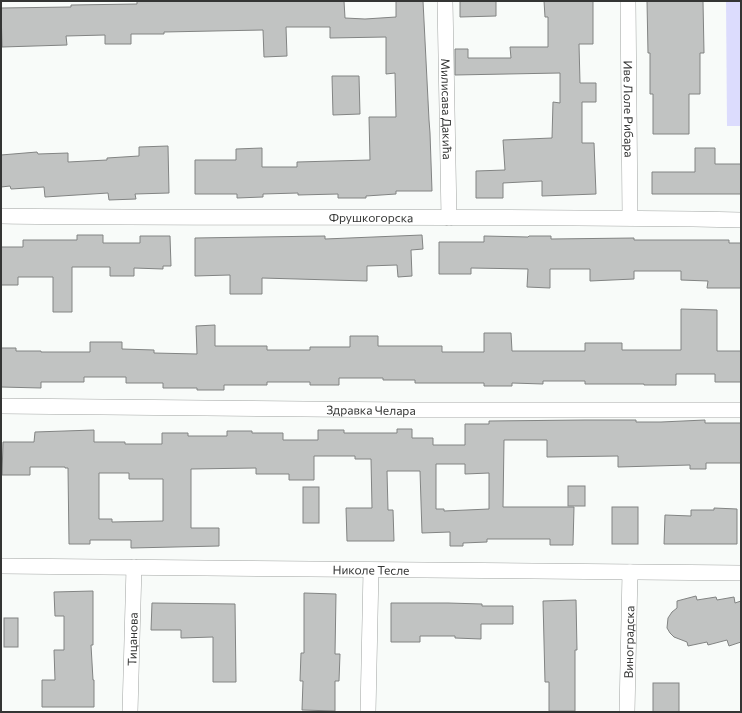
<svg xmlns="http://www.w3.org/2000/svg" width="742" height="713" font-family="Commissioner,sans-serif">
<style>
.green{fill:#dcdcfd}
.building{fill:#c1c3c2;stroke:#828483;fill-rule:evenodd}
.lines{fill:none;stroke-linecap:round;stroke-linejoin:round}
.street-casing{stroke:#a2a5a3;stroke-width:16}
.street{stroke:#fff;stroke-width:15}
.labels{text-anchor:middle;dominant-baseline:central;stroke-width:4;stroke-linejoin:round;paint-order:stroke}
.street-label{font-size:12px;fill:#343534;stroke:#f8fbf9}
</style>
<rect width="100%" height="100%" fill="#f8fbf9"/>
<polygon class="green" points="726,1 741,1 741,126 727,126"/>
<g class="building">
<polygon points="137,1 344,1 345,18 365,19 396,17 396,1 423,1 429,120 430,133 432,191 396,191 396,194 366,196 366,198 338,198 338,194 298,195 298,193 263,194 263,197 237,198 237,194 195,194 195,160 236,160 236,149 262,148 262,167 297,167 297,162 370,160 369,117 396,117 395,73 386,74 386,37 330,38 330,27 286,27 287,56 264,57 263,30 164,32 164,34 131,34 131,44 105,44 105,35 66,36 67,45 2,47 1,8 71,7 71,5 137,4"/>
<polygon points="460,1 496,1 496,16 460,17"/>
<polygon points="544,1 593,1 593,44 579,44 580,83 596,83 596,102 582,102 582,143 594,143 596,194 542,196 542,181 503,183 503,198 476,198 476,171 505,170 503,140 552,138 553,102 560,103 560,73 455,75 455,49 468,49 468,58 511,58 510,47 548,47 548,17 545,17"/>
<polygon points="647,1 703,1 704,53 700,53 700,94 689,94 689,134 653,134 653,94 650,94 650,53 648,53"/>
<polygon points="332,76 359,76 360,114 333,115"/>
<polygon points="168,146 169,193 135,194 136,199 109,200 108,193 45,197 44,187 11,189 10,186 1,187 1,155 37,152 38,154 68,153 68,162 107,160 107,158 139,156 139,147"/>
<polygon points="695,148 715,148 715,164 741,164 741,194 652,194 652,172 695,172"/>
<polygon points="77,235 103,235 103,243 140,243 140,236 170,236 171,266 163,266 163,269 134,268 134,276 110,276 110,267 72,267 72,312 53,312 53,277 18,277 18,285 1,285 1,247 23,247 23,240 77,240"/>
<polygon points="422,235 423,249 411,250 412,276 398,277 397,265 367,266 367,281 262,278 262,294 230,294 230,275 195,276 195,238 325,236 325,239"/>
<polygon points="484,236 528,237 529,236 551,236 551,239 634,238 634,240 729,240 729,243 741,243 741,288 707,288 708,281 681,280 681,271 634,271 634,279 590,281 590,269 550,269 550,288 527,287 528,269 471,268 471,274 439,274 439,242 484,242"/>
<polygon points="681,309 717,310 717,351 741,351 741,382 715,382 715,374 676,374 676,385 644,385 644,384 585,384 585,381 543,381 543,384 512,383 512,386 484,386 484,383 415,383 415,380 383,380 383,378 339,378 339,385 310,385 310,382 267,382 267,385 224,385 224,390 197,390 197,388 163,388 163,383 126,383 126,377 84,377 84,382 41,382 41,388 1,387 1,348 16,348 16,351 41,351 41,352 90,352 90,342 122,342 122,349 154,350 154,353 197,354 196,326 215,325 215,346 267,346 267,350 310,350 310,347 350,347 350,336 378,336 378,346 442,346 442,352 484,352 484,333 511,333 512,351 585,351 585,343 622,343 622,350 681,350"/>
<path d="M585 420H636V422H661L705 420V423H741V463H706V469H690V465L618 467V456L547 457V440H504L503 507H574L573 545H550V539H487V542L463 543V546H450V532L422 533 420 471H387L388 510H393L394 541H347L346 508H372L371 459H355V456H314V480H289V474H256V468L191 469V528H219V546L131 548V540H90V544H69L68 468H65V467H30V475H2L3 442H34L35 432 94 430V442H125V444H162V433H188V436H227V431H252V433H283V440H318V430H344V433H397V429H412V438H433V445H465V424H489V421ZM436 464H465V474L489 473V509L444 511V509H436ZM99 473H129V479H163V521L112 522V519H99Z"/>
<rect x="568" y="486" width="17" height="20"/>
<rect x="303" y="487" width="16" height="36"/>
<rect x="612" y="507" width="26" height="37"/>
<polygon points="714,508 737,509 737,544 664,544 665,515 691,516 691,510 714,510"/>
<polygon points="93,591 93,645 91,645 93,680 94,680 94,707 42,707 42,680 55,680 54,650 64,650 64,616 55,616 54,592"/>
<polygon points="304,593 336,594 335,654 340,654 339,681 335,681 335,711 302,710 303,681 300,681 301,653 304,653"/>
<polygon points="696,596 697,600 716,597 717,600 734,597 735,603 741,601 741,642 729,646 727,640 708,645 707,642 688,646 687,642 674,637 670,633 667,628 668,618 672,612 677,608 677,601"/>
<polygon points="576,600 577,650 575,650 575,711 549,711 549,682 545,682 543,601"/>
<polygon points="152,603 235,604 236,682 213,682 213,637 181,638 181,630 151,630"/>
<polygon points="391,603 448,603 482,604 482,606 513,606 513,624 481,624 481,639 455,638 455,636 420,636 420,642 391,642"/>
<rect x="4" y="618" width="14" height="29"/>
<rect x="653" y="683" width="26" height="29"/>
</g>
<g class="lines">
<defs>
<g id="street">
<path id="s1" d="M445 1 449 218"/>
<path id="s2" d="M628 1 630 218"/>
<path id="s3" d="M1 216C248 219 494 215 741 220"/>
<path id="s4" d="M1 406 406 410H741"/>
<path id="s5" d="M1 566 741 573"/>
<path id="s6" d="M130 712 134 567"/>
<polyline points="368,712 371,570"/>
<path id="s7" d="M627 712 630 572"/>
</g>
</defs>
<use href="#street" class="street-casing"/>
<use href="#street" class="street"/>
</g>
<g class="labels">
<g class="street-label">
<text stroke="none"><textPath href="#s1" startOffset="108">Милисава Дакића</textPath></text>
<text stroke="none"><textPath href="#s2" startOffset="108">Иве Лоле Рибара</textPath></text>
<text stroke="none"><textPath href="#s3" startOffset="370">Фрушкогорска</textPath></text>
<text stroke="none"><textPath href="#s4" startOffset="370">Здравка Челара</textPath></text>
<text stroke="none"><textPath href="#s5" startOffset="370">Николе Тесле</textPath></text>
<text stroke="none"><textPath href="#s6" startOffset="73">Тицанова</textPath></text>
<text stroke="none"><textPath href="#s7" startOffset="70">Виноградска</textPath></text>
</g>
</g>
<rect width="742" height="713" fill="none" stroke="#343534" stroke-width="4"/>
</svg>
